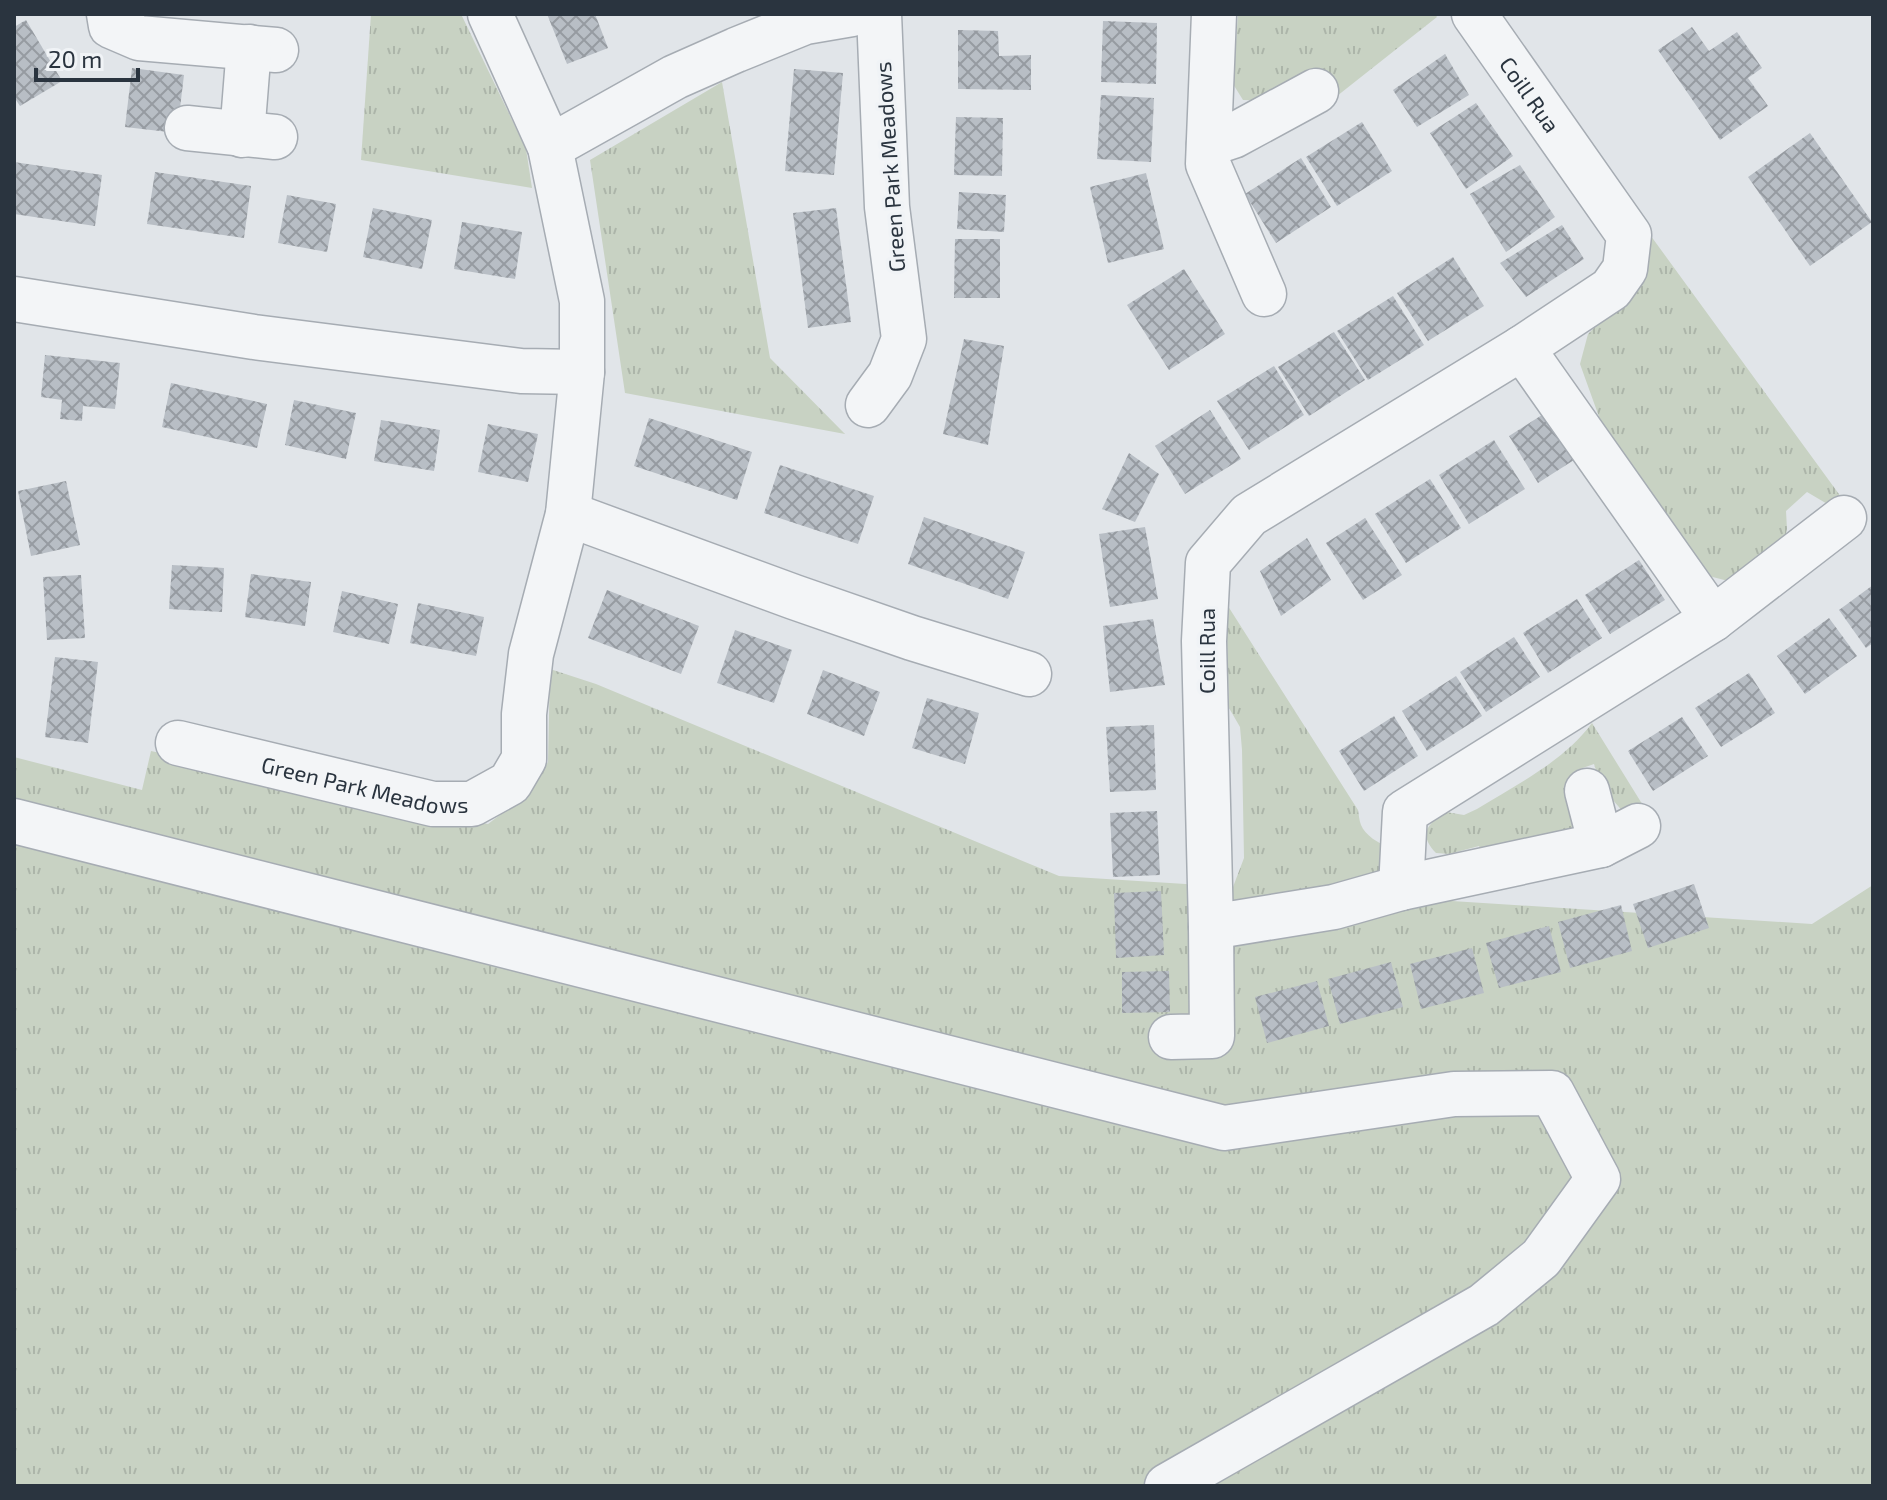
<svg xmlns="http://www.w3.org/2000/svg" width="1887" height="1500" font-family="'Exo 2',sans-serif">
<style>
.grass{fill:url(#grass-tufts)}
.building{fill:url(#building-cross-hatch)}
.lines{fill:none;stroke-linecap:round;stroke-linejoin:round}
.minor-casing{stroke:#a6acb3;stroke-width:47}
.minor{stroke:#f3f5f7;stroke-width:44}
.labels{text-anchor:middle;dominant-baseline:central;stroke-width:7;stroke-linejoin:round;paint-order:stroke}
.street-label{font-size:22px;fill:#2a343f;stroke:#f0f3f6}
</style>
<defs>
<pattern id="grass-tufts" width="24" height="20" patternUnits="userSpaceOnUse" patternTransform="scale(2)"><rect width="24" height="20" fill="#c8d2c3"/><path d="M3 7l-1-3M5 7V3M7 7l1-3M15 17l-1-3M17 17v-4M19 17l1-3" fill="none" stroke="#acb5a9"/></pattern>
<pattern id="building-cross-hatch" width="8" height="8" patternUnits="userSpaceOnUse" patternTransform="scale(2)"><rect width="8" height="8" fill="#b8bec5"/><path d="M0 0l8 8M0 8l8-8" fill="none" stroke="#969ba1"/></pattern>
</defs>
<rect width="100%" height="100%" fill="#e1e5e9"/>
<g class="grass">
<polygon points="371,14 461,14 526,149 532,188 361,160"/>
<polygon points="1238,14 1435,14 1437,17 1337,96 1319,69 1278,101 1243,100 1233,84"/>
<polygon points="722,82 770,358 845,434 625,393 590,160"/>
<polygon points="1648,232 1844,501 1829,505 1807,492 1786,511 1787,529 1784,542 1732,582 1705,575 1607,439 1580,364 1588,334 1627,295"/>
<path d="M1226 603 1358 810C1359 815 1359 820 1361 825 1365 835 1379 844 1389 847L1387 865 1376 876 1327 893 1812 924 1873 885V1486H14V757L142 790 151 751 488 824 525 796 548 762 550 669 596 684 1059 876 1233 887 1244 858 1242 750 1240 727 1229 708Z"/>
<path d="M1592 723 1644 807 1624 813 1601 786 1594 764 1577 770 1570 783 1577 819 1569 836 1484 857 1479 846 1449 854 1436 853C1418 834 1427 824 1446 812L1464 815 1477 809C1517 784 1563 762 1592 723Z"/>
</g>
<g class="building">
<polygon points="547,14 595,14 608,48 567,64"/>
<polygon points="26,20 62,81 20,106 14,97 14,27"/>
<polygon points="1103,21 1157,23 1156,84 1101,82"/>
<polygon points="1692,27 1709,51 1737,32 1762,68 1748,78 1768,106 1720,140 1658,50"/>
<polygon points="958,30 998,31 999,56 1031,55 1031,90 958,89"/>
<polygon points="1445,54 1469,95 1417,127 1393,90"/>
<polygon points="132,68 184,75 177,133 125,127"/>
<polygon points="794,69 843,73 834,175 785,171"/>
<polygon points="1101,95 1154,98 1151,162 1097,159"/>
<polygon points="1476,103 1513,156 1466,189 1430,133"/>
<polygon points="956,117 1003,118 1002,176 954,175"/>
<polygon points="1362,122 1392,171 1337,206 1306,157"/>
<polygon points="1810,133 1872,222 1810,266 1748,177"/>
<polygon points="1301,158 1331,207 1276,243 1245,194"/>
<polygon points="14,162 102,175 95,226 14,214"/>
<polygon points="1520,165 1555,217 1506,252 1470,194"/>
<polygon points="155,172 251,186 244,238 147,224"/>
<polygon points="1146,173 1164,249 1108,263 1090,187"/>
<polygon points="959,192 1006,195 1004,232 957,229"/>
<polygon points="287,195 336,204 327,252 278,243"/>
<polygon points="373,208 432,220 422,269 363,257"/>
<polygon points="836,208 851,322 808,328 793,213"/>
<polygon points="462,222 522,232 515,279 454,269"/>
<polygon points="1562,225 1584,259 1526,297 1500,263"/>
<polygon points="955,239 1000,239 1000,298 954,298"/>
<polygon points="1453,257 1484,306 1428,341 1397,293"/>
<polygon points="1184,269 1225,334 1169,370 1127,305"/>
<polygon points="1393,296 1424,345 1368,380 1337,331"/>
<polygon points="1334,332 1365,380 1309,416 1278,367"/>
<polygon points="964,339 1004,346 988,445 943,434"/>
<polygon points="45,355 120,363 115,409 83,406 82,421 60,419 62,400 41,397"/>
<polygon points="1274,366 1304,415 1249,450 1217,401"/>
<polygon points="171,383 267,404 257,448 162,427"/>
<polygon points="294,400 356,413 346,459 285,445"/>
<polygon points="1210,410 1241,459 1185,494 1155,446"/>
<polygon points="1545,413 1574,460 1538,483 1509,436"/>
<polygon points="649,418 752,452 737,500 634,466"/>
<polygon points="381,420 440,430 434,471 374,461"/>
<polygon points="488,424 538,434 528,482 478,472"/>
<polygon points="1494,440 1525,489 1469,524 1439,475"/>
<polygon points="1129,453 1159,474 1135,522 1102,509"/>
<polygon points="780,465 874,496 858,544 764,513"/>
<polygon points="1430,479 1461,528 1406,563 1375,514"/>
<polygon points="66,481 80,545 31,556 18,491"/>
<polygon points="924,517 1025,552 1008,599 908,564"/>
<polygon points="1365,518 1402,575 1363,600 1326,543"/>
<polygon points="1145,527 1158,599 1110,607 1099,534"/>
<polygon points="1307,538 1331,580 1281,616 1260,571"/>
<polygon points="1639,560 1665,600 1610,634 1585,595"/>
<polygon points="172,565 224,568 222,612 169,609"/>
<polygon points="251,574 311,582 305,626 245,617"/>
<polygon points="81,575 85,638 47,640 43,577"/>
<polygon points="1873,585 1873,643 1866,648 1839,610"/>
<polygon points="607,590 699,626 681,674 588,638"/>
<polygon points="342,591 398,604 389,644 333,632"/>
<polygon points="1577,599 1602,638 1548,673 1523,633"/>
<polygon points="418,603 484,617 476,656 410,643"/>
<polygon points="1829,618 1857,656 1805,694 1777,656"/>
<polygon points="1153,619 1165,685 1110,692 1103,626"/>
<polygon points="735,630 792,650 774,703 717,683"/>
<polygon points="1514,637 1540,677 1486,712 1460,672"/>
<polygon points="55,657 98,662 88,743 45,737"/>
<polygon points="823,670 880,692 864,736 807,714"/>
<polygon points="1749,673 1775,713 1721,747 1695,708"/>
<polygon points="1456,676 1482,716 1427,751 1402,711"/>
<polygon points="927,698 979,713 965,764 912,748"/>
<polygon points="1394,716 1418,756 1364,791 1339,751"/>
<polygon points="1682,717 1708,756 1653,791 1628,751"/>
<polygon points="1154,725 1156,790 1110,792 1106,727"/>
<polygon points="1157,811 1160,875 1113,877 1110,813"/>
<polygon points="1694,884 1709,928 1648,948 1633,904"/>
<polygon points="1161,891 1164,955 1116,958 1114,893"/>
<polygon points="1621,905 1632,951 1570,968 1558,922"/>
<polygon points="1549,926 1561,972 1499,988 1486,943"/>
<polygon points="1472,948 1484,993 1421,1009 1410,964"/>
<polygon points="1391,962 1403,1007 1340,1024 1328,979"/>
<polygon points="1169,971 1170,1012 1122,1013 1122,972"/>
<polygon points="1317,981 1329,1026 1267,1043 1255,997"/>
</g>
<g class="lines">
<defs>
<g id="minor">
<polyline points="109,14 111,26 139,38 276,50"/>
<polyline points="1214,14 1208,164 1264,294"/>
<path id="s1" d="M1474 14 1629 235 1625 269 1611 289 1522 348 1249 515 1208 563 1204 641 1211 927 1334 907 1401 888 1601 845 1638 826"/>
<polyline points="187,128 275,137"/>
<polyline points="242,135 249,47"/>
<polyline points="1209,144 1233,136 1316,91"/>
<polyline points="550,147 675,77 736,50 805,22 852,14"/>
<polyline points="14,299 254,337 521,371 582,372"/>
<polyline points="1522,348 1713,619"/>
<polyline points="868,405 890,375 904,339 887,207 879,14"/>
<polyline points="568,514 794,597 912,638 1029,674"/>
<path id="s2" d="M178 743 433 804H472L510 783 524 759V714L531 654 568 514 582 372V301L550 147 490 14"/>
<polyline points="1587,791 1601,845"/>
<polyline points="14,821 1224,1128 1454,1094 1552,1093 1598,1179 1541,1258 1484,1305 1167,1486"/>
<polyline points="1401,888 1405,812 1713,619 1844,518"/>
<polyline points="1171,1037 1212,1036 1211,927"/>
</g>
</defs>
<use href="#minor" class="minor-casing"/>
<use href="#minor" class="minor"/>
</g>
<g class="labels">
<g class="street-label">
<text stroke="none"><textPath href="#s1" startOffset="98">Coill Rua</textPath></text>
<text transform="translate(889 167) rotate(-94)">Green Park Meadows</text>
<text transform="translate(1206 651) rotate(-90)">Coill Rua</text>
<text stroke="none"><textPath href="#s2" startOffset="192">Green Park Meadows</textPath></text>
</g>
</g>
<rect width="1887" height="1500" fill="none" stroke="#2a343f" stroke-width="32"/>
<path d="M36 68v12h102v-12" fill="none" stroke="#2a343f" stroke-width="4"/>
<text x="48" y="68" font-size="24" fill="#2a343f" stroke="#f0f3f6" stroke-width="6" paint-order="stroke">20 m</text>
</svg>
